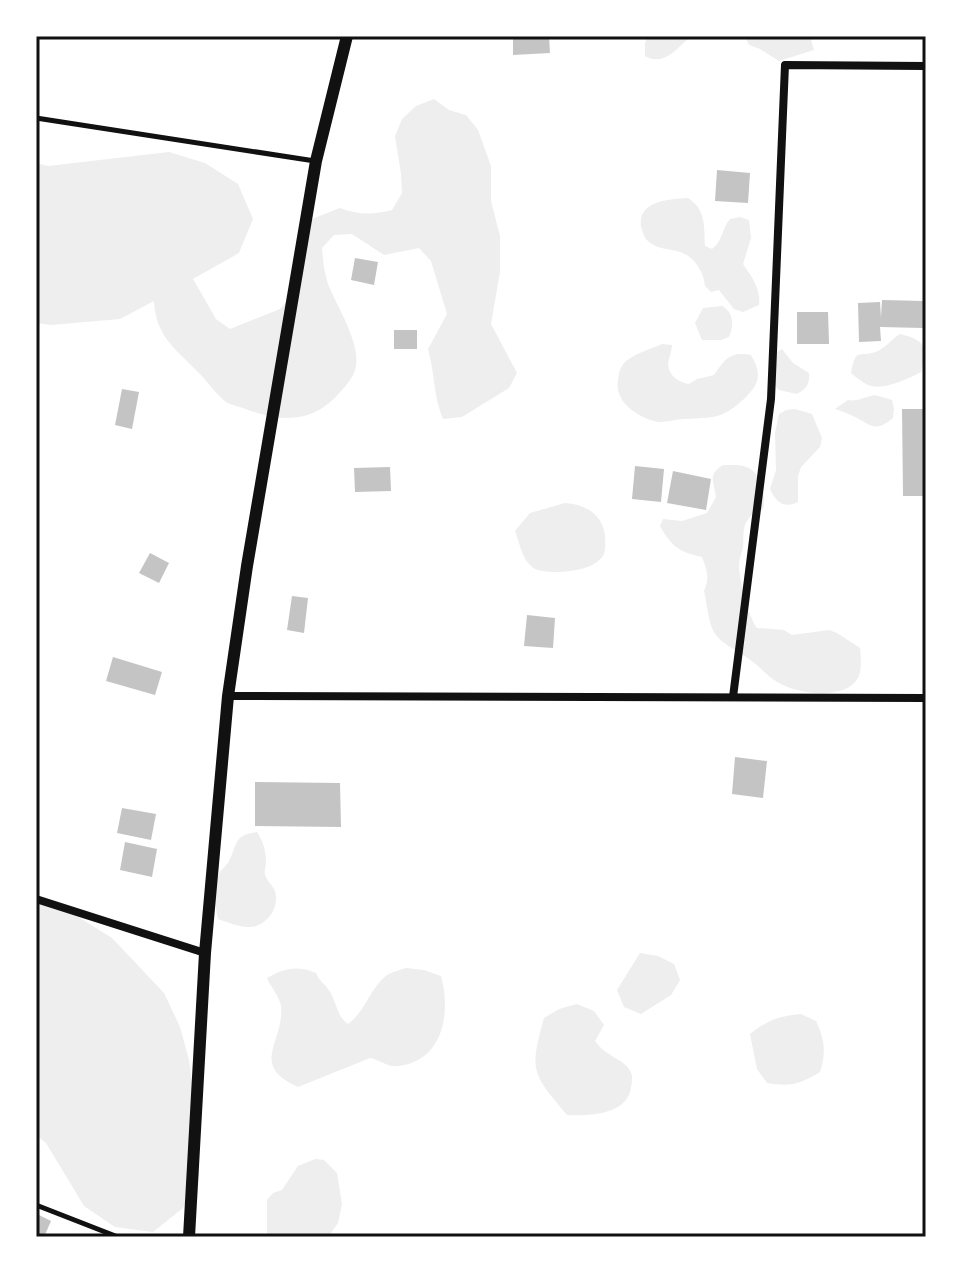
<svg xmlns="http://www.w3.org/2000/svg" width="962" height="1273" font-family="Barlow,sans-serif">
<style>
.green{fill:#eee}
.building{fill:#c4c4c4}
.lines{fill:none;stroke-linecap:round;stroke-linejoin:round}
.service{stroke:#111;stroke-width:5}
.minor{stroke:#111;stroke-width:8}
.tertiary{stroke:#111;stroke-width:12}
.neatline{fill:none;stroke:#111;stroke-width:3}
</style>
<rect width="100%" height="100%" fill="#fff"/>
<g class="green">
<path d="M648 36H691C677 48 664 67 645 56V43Z"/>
<polygon points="745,36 810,36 814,50 779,61 760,49 749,45"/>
<path d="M434 99 449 110 466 115 478 130 491 166V201L500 236V272L491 324 517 373 509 388 462 417 443 419C433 396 435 373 428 349L447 314 431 261 419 248 384 255 352 234 334 235 322 248C323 260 324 272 328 284 336 305 363 346 355 370 353 377 347 385 342 390 314 424 282 423 243 408 238 406 231 405 226 402 217 395 209 384 201 375 177 350 156 338 154 301L120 319 51 325 36 323V163L48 166 169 152 205 163 238 184 253 219 239 253 193 279 216 319 230 329 280 309 292 295 307 221 340 208C359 215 373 215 392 210L402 193 401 174 395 136 402 119 416 106Z"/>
<path d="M688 198C706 210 704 225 705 246L712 249C723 241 722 228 730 219L740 217 749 220 751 238 743 264C752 277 761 289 759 305L743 312 734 309 719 290 711 292 705 286C704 279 703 275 699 268 684 242 661 256 646 239 644 237 642 229 641 227 637 201 669 199 688 198Z"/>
<path d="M722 306C734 313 734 325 729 337L721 340H702L695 323 703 308Z"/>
<path d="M900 334C925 340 929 347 921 372 908 379 882 391 868 385 862 382 856 377 851 373 856 345 860 359 878 351 886 347 892 339 900 334Z"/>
<path d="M662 344 672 345C672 350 670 354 669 359 665 373 677 382 689 384L697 379 714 375C725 359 730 351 751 355 762 374 760 383 745 398 721 420 715 417 684 419 674 419 663 424 654 421 636 416 614 401 618 380 619 373 620 368 624 363 633 354 651 349 662 344Z"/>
<path d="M782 349 793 363 809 373C810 384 806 389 797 394L779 390 772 382 774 354Z"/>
<path d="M875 395 892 400 894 409 893 418C875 433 871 425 855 417 849 414 842 411 835 409L848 400C858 402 864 397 875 395Z"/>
<path d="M795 409 812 414 822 438 820 447 801 467 798 476V502C784 509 776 502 770 489L776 470 775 433 779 414 786 410Z"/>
<path d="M723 465C731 465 742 464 749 468 762 475 766 497 763 509 757 512 750 515 747 521 742 528 744 538 743 547 742 553 739 559 739 566 739 579 749 619 757 628L784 630 792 635 829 630 837 633 860 648C861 657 862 670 858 678 846 700 801 694 783 685 769 679 761 667 749 659 738 651 721 644 714 632 708 623 707 602 704 591 710 578 707 570 702 557 679 552 672 547 660 526L663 519 682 521 707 513 716 497C714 482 707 475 723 465Z"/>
<path d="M565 503C585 504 602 514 605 535 605 541 606 549 604 554 596 570 568 572 553 572 545 571 536 572 530 565 522 558 519 541 515 531L530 513Z"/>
<path d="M257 832C263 841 266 851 266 862 266 866 264 870 265 875 267 881 273 886 275 891 280 908 266 927 249 927 238 927 227 922 218 919 215 907 214 891 217 879 218 872 224 868 228 863 238 845 232 835 257 832Z"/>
<polygon points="53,901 112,938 164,993 180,1027 189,1060 194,1097 199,1176 183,1208 153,1232 115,1227 84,1206 46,1143 36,1135 36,902"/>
<polygon points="640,953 658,956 674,964 680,980 671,995 641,1014 624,1007 617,990"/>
<path d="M406 968 424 970 441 976C451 1012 444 1060 399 1066 389 1068 380 1060 370 1058L298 1087C248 1065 285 1041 281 1006 279 995 271 988 267 978 284 968 298 965 316 973 319 981 324 983 328 989 337 1001 336 1016 348 1024 365 1012 370 988 387 975 392 972 400 970 406 968Z"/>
<path d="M577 1004 594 1011 604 1025 595 1041C599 1046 603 1051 609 1054 617 1060 628 1063 632 1075 632 1076 632 1086 631 1087 628 1115 589 1116 567 1115 532 1073 529 1072 544 1018L559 1009Z"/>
<path d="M801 1014 816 1021C825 1040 826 1053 820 1072 800 1084 791 1087 767 1083L757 1069 750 1034C768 1020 779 1016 801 1014Z"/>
<polygon points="315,1159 324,1160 337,1173 342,1204 338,1223 328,1237 267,1237 267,1200 273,1193 282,1190 298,1166"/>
</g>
<g class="building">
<polygon points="513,36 549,36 550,53 513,55"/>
<polygon points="717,170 750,173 748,203 715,201"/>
<polygon points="355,258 378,262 374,285 351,280"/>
<polygon points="882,300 924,301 923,328 880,327 881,341 859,342 858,303 880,302 881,318"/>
<polygon points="797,312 828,312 829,344 797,344"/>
<rect x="394" y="330" width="23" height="19"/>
<polygon points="122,389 139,392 132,429 115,425"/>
<polygon points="902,409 926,409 926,496 903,496"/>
<polygon points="635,466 664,469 661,502 632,499"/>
<polygon points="390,467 391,491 355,492 354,468"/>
<polygon points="673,471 711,479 706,510 667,503"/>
<polygon points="150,553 169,563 159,583 139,573"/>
<polygon points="292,596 308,598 304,633 287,630"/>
<polygon points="527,615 555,618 553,648 524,646"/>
<polygon points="113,657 162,672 155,695 106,681"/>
<polygon points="735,757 767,761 763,798 732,794"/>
<polygon points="255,782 340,783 341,827 255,826"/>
<polygon points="122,808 156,814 151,840 117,833"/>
<polygon points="125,842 157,849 152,877 120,870"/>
<polygon points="37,1214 51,1221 44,1237 36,1237"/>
</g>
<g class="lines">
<g class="service">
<polyline points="36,118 315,161"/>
<polyline points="36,1205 118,1237"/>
</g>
<g class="minor">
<polyline points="228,696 926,698"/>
<polyline points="733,697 771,399 785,65 926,66"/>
<polyline points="36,899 205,953"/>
</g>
<polyline class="tertiary" points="189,1237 205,953 228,696 247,566 316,161 347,36"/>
</g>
<rect width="962" height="1273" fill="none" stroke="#ffffff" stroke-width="76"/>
<rect x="38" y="38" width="886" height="1197" class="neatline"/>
</svg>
